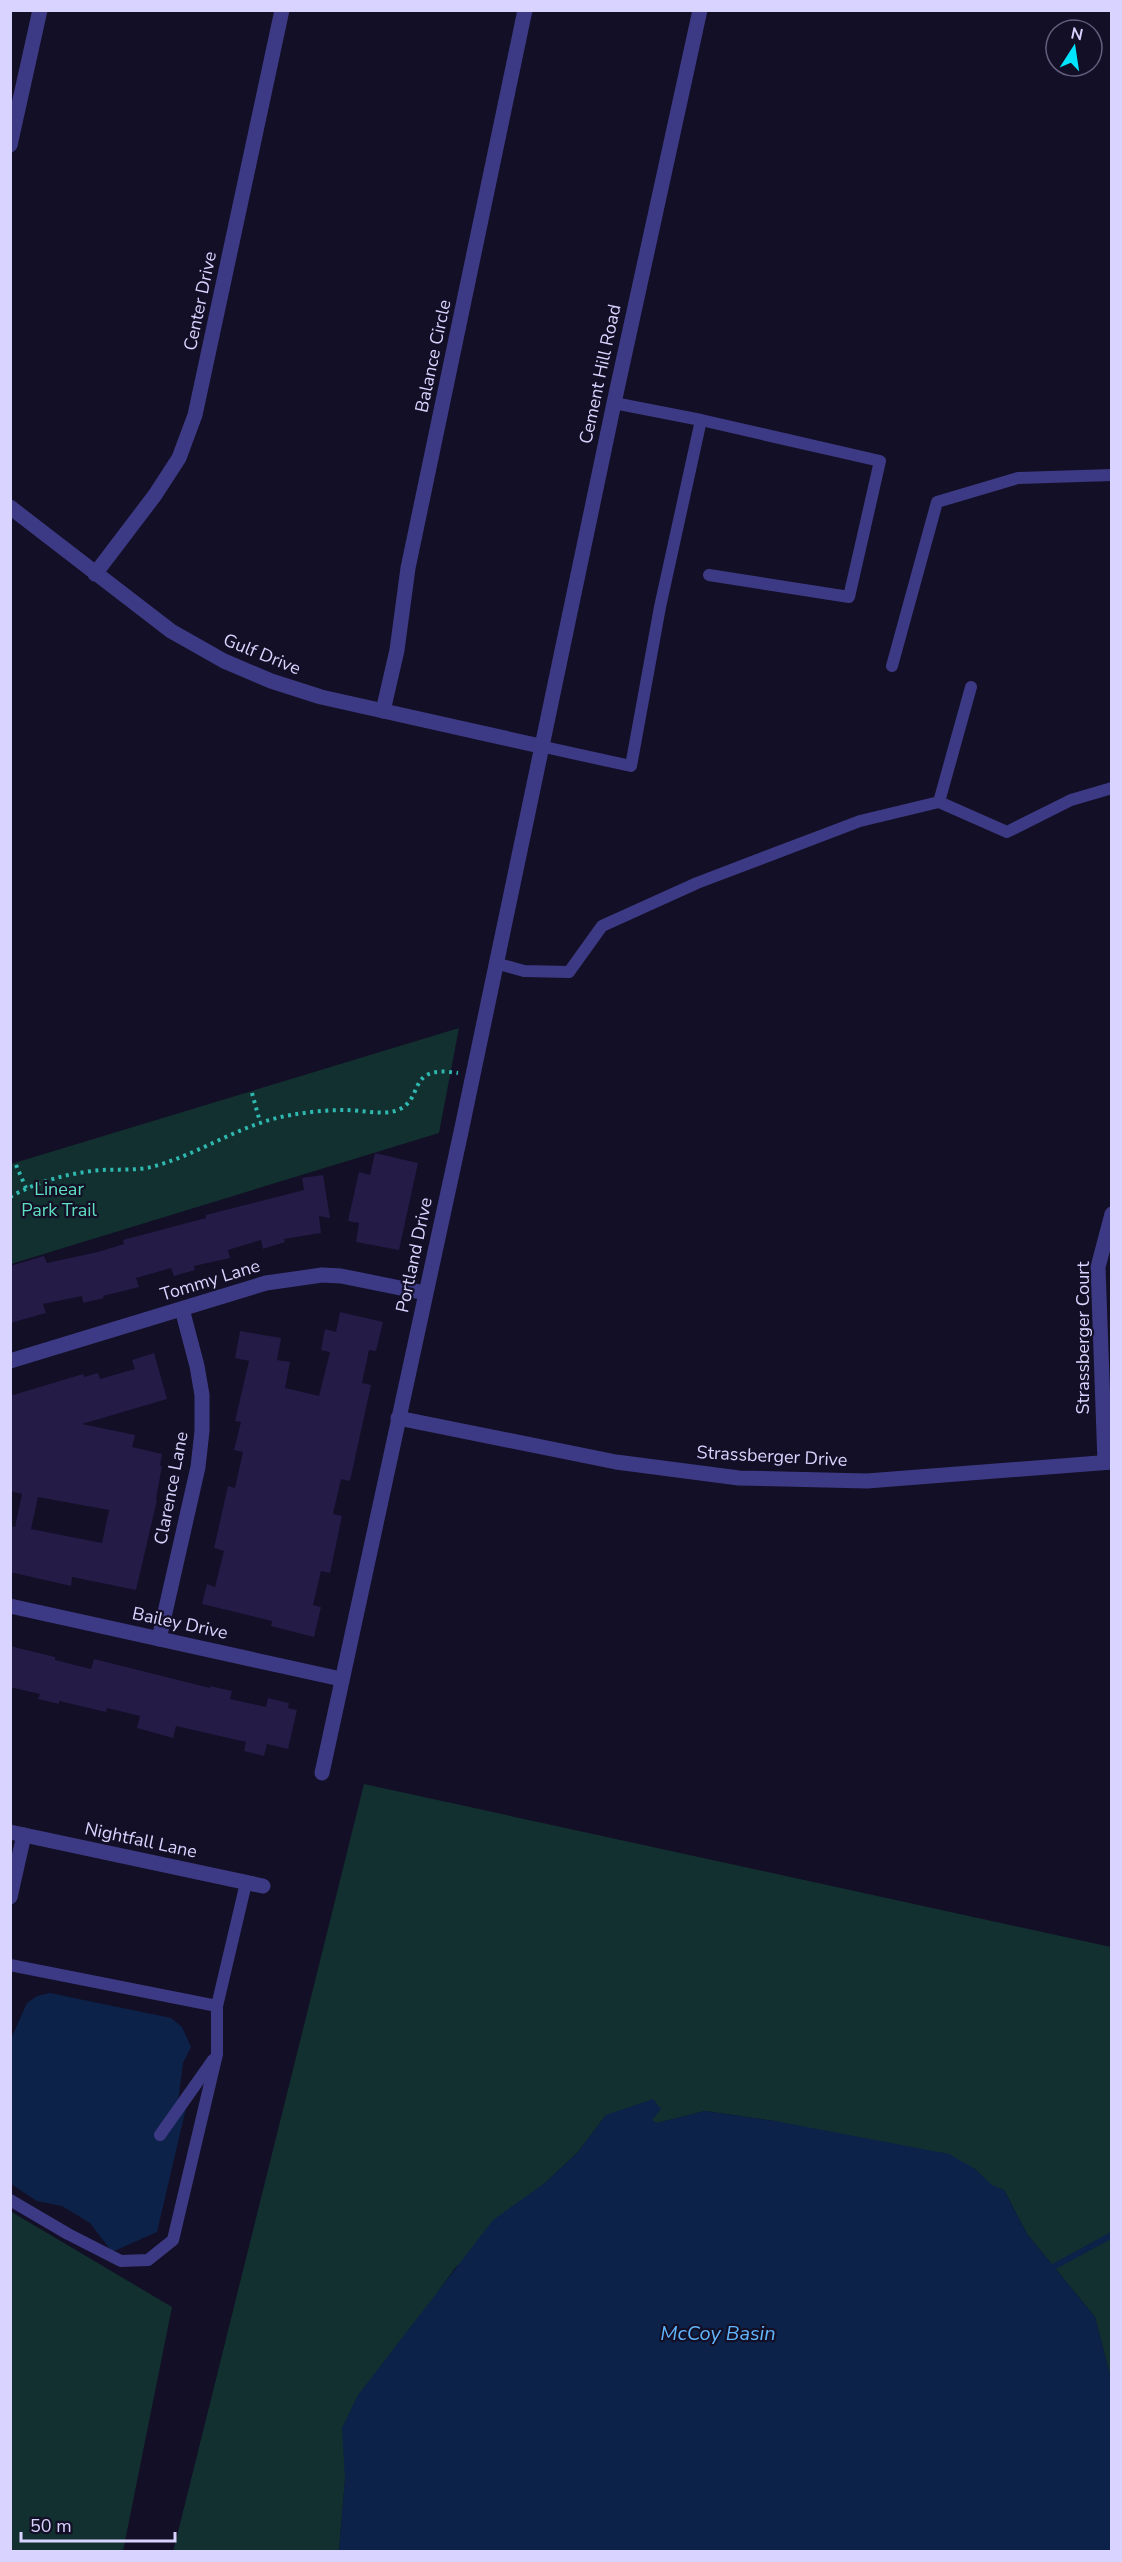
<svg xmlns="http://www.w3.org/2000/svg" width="1122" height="2562" font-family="'Nunito Sans',sans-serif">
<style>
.green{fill:#12302f}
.water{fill:#0c2248}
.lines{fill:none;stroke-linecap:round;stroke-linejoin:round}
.stream{stroke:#0c2248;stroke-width:6}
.building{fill:#241b47;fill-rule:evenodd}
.path{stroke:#2fb8b0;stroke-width:4;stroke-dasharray:3 4.5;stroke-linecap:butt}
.lane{stroke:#3d3a85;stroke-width:12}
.street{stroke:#3d3a85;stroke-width:15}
.labels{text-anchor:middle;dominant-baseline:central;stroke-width:4.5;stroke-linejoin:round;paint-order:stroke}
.street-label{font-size:18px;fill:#d9d4ff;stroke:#130f26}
.park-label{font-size:18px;fill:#5fe0c0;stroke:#130f26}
.water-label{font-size:20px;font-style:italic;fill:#62b6ff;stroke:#130f26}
</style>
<rect width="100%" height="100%" fill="#130f26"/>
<g class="green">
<polygon points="459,1028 439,1133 11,1264 11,1164"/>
<polygon points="364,1784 1111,1947 1111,2379 1095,2317 1027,2234 1004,2190 992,2186 975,2169 775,2121 705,2111 657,2123 606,2115 578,2152 455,2268 418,2320 345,2479 339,2551 173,2552"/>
<polygon points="10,2211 172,2307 123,2551 11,2551"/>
</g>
<g class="water">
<polygon points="50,1993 171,2018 182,2027 191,2047 183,2063 178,2101 186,2108 157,2232 112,2252 90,2223 62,2206 37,2201 11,2184 10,2041 27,2003 37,1996"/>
<polygon points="653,2099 661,2109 652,2120 657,2123 705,2111 775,2121 949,2154 975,2169 992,2185 1004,2190 1027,2234 1095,2317 1111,2379 1111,2551 339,2551 345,2479 342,2428 358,2395 493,2220 545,2183 578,2152 606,2115"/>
</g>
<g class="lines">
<polyline class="stream" points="1053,2267 1112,2235"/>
</g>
<g class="building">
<polygon points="375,1153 418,1163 399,1250 356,1242 359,1223 348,1221 359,1172 370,1175"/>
<polygon points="323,1175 330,1218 319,1216 321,1233 284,1239 285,1242 263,1249 261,1240 228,1250 230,1258 194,1266 195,1270 174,1276 171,1268 136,1278 139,1287 103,1296 104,1298 83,1303 82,1296 43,1304 46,1313 10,1323 10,1266 44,1256 47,1263 98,1252 124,1244 123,1240 206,1218 206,1215 304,1190 302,1178"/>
<polygon points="340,1312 383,1322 376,1351 369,1350 362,1383 371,1385 350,1481 341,1479 333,1514 342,1516 330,1573 321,1571 313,1605 321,1607 314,1637 271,1626 272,1621 202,1604 207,1584 215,1587 224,1551 214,1548 228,1486 235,1488 243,1452 234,1450 241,1422 235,1421 249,1361 235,1358 240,1331 281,1338 277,1360 290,1362 285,1388 319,1396 330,1352 321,1350 325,1329 336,1332"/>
<path d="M154 1353 167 1399 82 1424 135 1435 132 1447 162 1454 160 1466H162L156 1499 157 1500 136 1590 72 1577 71 1586 10 1572V1526L15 1527 22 1494 10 1491V1396L83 1374 84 1377 98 1373 100 1379 135 1369 132 1360ZM38 1497 109 1510 102 1543 31 1529Z"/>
<polygon points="10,1646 55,1657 55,1660 91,1669 94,1659 210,1688 210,1686 232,1691 230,1699 266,1707 268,1698 289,1703 288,1708 297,1710 288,1749 267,1744 264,1756 244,1751 246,1742 176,1726 173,1738 137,1728 140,1716 107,1708 106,1712 59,1701 59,1704 38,1699 40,1694 10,1687"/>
</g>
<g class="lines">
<g class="path">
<polyline points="252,1093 260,1122"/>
<polyline points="16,1165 26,1188"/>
<path d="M10 1197C38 1181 69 1173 101 1170 119 1169 138 1171 155 1166 202 1153 242 1123 291 1115 308 1112 327 1110 345 1110 360 1110 380 1115 395 1111 427 1101 403 1064 458 1073"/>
</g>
<g class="lane">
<polyline points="701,420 880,461 849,597 709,575"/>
<polyline points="892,666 937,502 1018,478 1112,475"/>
<polyline points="540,746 631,766 660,607 701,420 614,403"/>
<polyline points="939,802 1007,832 1071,800 1112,788"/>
<polyline points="495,963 524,971 569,972 602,926 697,883 860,821 939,802 971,687"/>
<polyline points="10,1965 217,2006"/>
<polyline points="160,2135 213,2060"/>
<polyline points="10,2200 68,2234 121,2261 148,2260 173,2240 217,2054 217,2006 246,1883"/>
</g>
<g class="street">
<polyline points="10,145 40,10"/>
<polyline points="10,507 171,631 224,661 271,681 321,697 540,746"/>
<polyline points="95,574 155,495 179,458 195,415 282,10"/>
<polyline points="383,711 397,650 408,568 525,10"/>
<polyline points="10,1361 266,1283 322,1275 341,1276 425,1293"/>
<polyline points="398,1418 616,1462 739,1478 867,1481 1112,1462"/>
<polyline points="1105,1462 1098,1267 1112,1214"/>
<polyline points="10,1606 341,1679"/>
<polyline points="159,1639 198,1467 202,1431 202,1395 197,1366 182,1309"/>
<polyline points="322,1773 461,1132 614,403 700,10"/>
<polyline points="10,1832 263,1886"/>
<polyline points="10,1897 24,1835"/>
</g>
</g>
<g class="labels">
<g class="street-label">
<text transform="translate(200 301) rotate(-78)">Center Drive</text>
<text transform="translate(433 356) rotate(-78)">Balance Circle</text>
<text transform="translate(600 374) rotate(-78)">Cement Hill Road</text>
<text transform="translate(262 654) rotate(22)">Gulf Drive</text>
<text transform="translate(414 1255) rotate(-78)">Portland Drive</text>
<text transform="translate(210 1280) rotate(-17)">Tommy Lane</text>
<text transform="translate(1083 1338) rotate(-90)">Strassberger Court</text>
<text transform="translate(772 1456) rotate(3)">Strassberger Drive</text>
<text transform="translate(171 1488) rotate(-79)">Clarence Lane</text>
<text transform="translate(180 1623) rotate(12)">Bailey Drive</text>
<text transform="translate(141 1840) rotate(12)">Nightfall Lane</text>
</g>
<g class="park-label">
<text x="59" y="1189">Linear<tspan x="59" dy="21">Park Trail</tspan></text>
</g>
<g class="water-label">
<text x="718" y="2333">McCoy Basin</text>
</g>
</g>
<rect width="1122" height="2562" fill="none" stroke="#d9d4ff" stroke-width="24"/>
<g transform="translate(1074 48) rotate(12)"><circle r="28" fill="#130f26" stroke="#625e7d" stroke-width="1.5"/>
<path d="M0-4.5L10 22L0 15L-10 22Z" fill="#00e5ff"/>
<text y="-9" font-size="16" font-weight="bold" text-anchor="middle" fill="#d9d4ff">N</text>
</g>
<path d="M21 2532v9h154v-9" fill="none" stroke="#d9d4ff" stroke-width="3"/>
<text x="30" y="2532" font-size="18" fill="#d9d4ff" stroke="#130f26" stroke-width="4.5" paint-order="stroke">50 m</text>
</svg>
